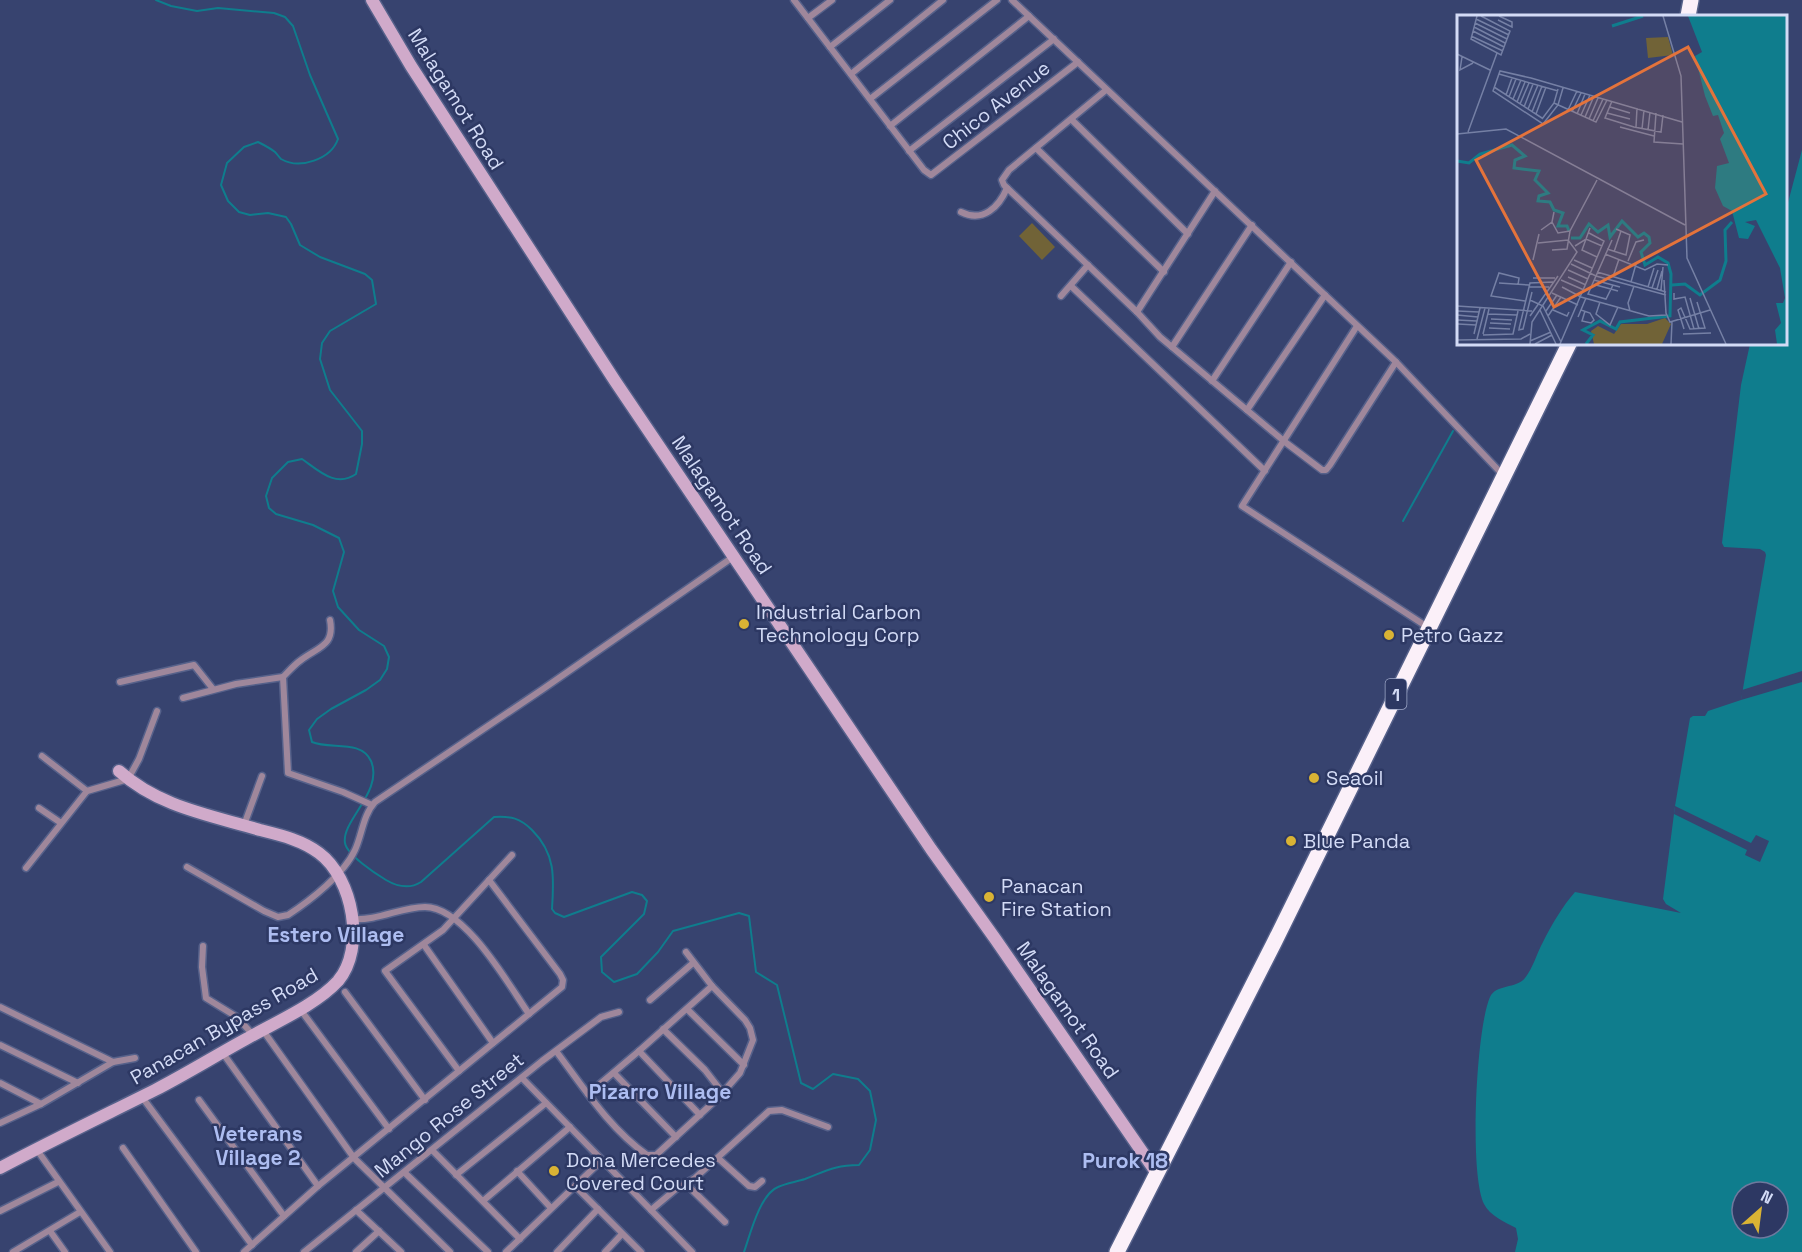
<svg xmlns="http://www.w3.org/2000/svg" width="1802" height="1252" font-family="'Space Grotesk',sans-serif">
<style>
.green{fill:#716337}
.water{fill:#0f7d8d;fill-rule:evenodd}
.pier{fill:#37436f}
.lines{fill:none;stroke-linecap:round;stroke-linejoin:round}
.stream{stroke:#0f7d8d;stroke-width:2}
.street-casing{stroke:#56618a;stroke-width:9}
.secondary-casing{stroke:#56618a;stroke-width:15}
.highway-casing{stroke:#56618a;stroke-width:18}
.street{stroke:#9f879b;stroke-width:6}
.secondary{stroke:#d0aaca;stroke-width:12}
.highway{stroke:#fbf0f9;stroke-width:15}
.poi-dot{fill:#d9b334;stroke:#2d3863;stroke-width:2}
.labels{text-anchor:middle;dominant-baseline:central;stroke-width:5;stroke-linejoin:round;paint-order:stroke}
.shield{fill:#2d3863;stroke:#a1aaca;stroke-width:1.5}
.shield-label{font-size:18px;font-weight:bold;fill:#d3dbf6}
.street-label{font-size:20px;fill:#d3dbf6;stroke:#2d3863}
.poi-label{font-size:20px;fill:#d3dbf6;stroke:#2d3863;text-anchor:start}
.neighbourhood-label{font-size:21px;font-weight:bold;fill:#adbdf1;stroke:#2d3863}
.inset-river{fill:none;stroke:#0f7d8d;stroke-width:3}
.inset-road{fill:none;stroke:#7580a5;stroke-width:1.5}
.view{fill:#e4733b;fill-opacity:0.15;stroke:#e4733b;stroke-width:3}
.inset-edge{fill:none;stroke:#d3dbf6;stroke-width:3}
</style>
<rect width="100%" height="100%" fill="#37436f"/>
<polygon class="green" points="1032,223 1055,247 1042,260 1019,236"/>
<path class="water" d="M1802 150V1252H1515L1518 1239 1516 1228C1505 1222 1490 1216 1484 1204 1469 1173 1476 1029 1490 997 1496 984 1516 989 1525 978 1533 968 1537 953 1543 942 1552 924 1562 907 1575 892L1681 913 1666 904 1663 899 1675 806 1690 718 1693 716H1705L1708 711 1741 700 1766 555 1765 552 1760 549 1724 547 1722 543 1741 385 1750 344H1786V210ZM1742 1192H1778V1228H1742Z"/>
<g class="pier">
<polygon points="1802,671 1802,682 1741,700 1742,690"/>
<polygon points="1675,806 1751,843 1756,835 1769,841 1760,862 1745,855 1747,850 1674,814"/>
</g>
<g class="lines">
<g class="stream">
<path d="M156 0 171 6 197 11 218 8 274 13 285 17 293 26 310 75 338 139C331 159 300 170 281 159 279 157 277 154 275 152 270 148 264 145 258 142L244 147 227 163 221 185 228 201 239 212 250 215 268 213 286 217 291 224 300 245 320 257 365 274 372 280 376 304 330 331 322 343 320 359 330 390 362 431V444L356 474C336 488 319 471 302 459L288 462 272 478 266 496 269 508 276 514 313 525 339 538 344 552 333 591 338 607 359 630 384 646 389 657 387 669 380 680 366 690 331 709 317 719 309 730 312 742C330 750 361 739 371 761 384 791 341 821 345 843 347 855 376 874 386 880 398 887 410 889 421 882L494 817C511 816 520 818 532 830 556 854 554 878 552 909L555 913 564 917 632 892 642 895 647 901 644 914 601 957 602 972 614 982 637 974 658 952 673 931 739 913 749 916 756 972 777 985 801 1083 813 1089 833 1074 858 1079 870 1091 876 1120 870 1150 859 1165C835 1165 826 1171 805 1179 796 1182 786 1183 778 1187 760 1194 750 1235 744 1252"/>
<polyline points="1403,521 1453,431"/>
</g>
<defs>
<g id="street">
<polyline points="794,0 924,170 931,175 1078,62"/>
<polyline points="1012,0 1396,362 1503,475"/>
<polyline points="808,18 832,0"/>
<polyline points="830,47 890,0"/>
<polyline points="851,74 943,0"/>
<polyline points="1106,90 1009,170 1002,180 1004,185 1137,312 1160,337 1285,442 1322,470 1326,470 1330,465 1396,362"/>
<polyline points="870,99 997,0"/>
<polyline points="1072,120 1188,234"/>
<polyline points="890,126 1029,16"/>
<polyline points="1036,148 1164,272"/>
<polyline points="909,151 1054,39"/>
<path d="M961 212C983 223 999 207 1007 188"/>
<polyline points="1071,286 1265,471"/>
<polyline points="1061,296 1088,265"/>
<polyline points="1137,312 1215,191"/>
<polyline points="1357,326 1242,506 1429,628"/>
<polyline points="1172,347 1252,225"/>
<polyline points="1212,381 1291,262"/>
<polyline points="1247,410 1325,295"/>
<path d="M330 620C335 646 318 647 301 660 294 665 289 671 283 677L288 773 343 792 372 805"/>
<polyline points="120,682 194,665 213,689"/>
<polyline points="183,698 236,684 283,677"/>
<polyline points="42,756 87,791"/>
<polyline points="39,808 61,823"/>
<polyline points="244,825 262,776"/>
<path d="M187 867 264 911 278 917 288 915C311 900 344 874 355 850 362 835 363 815 375 802L543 689 733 557"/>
<polyline points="26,868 87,791 128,779 139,759 157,711"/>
<path d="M352 919C378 921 401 907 425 907 465 907 508 984 529 1014"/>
<polyline points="424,945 493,1043"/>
<polyline points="203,946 202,967 206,998 237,1017 253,1035"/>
<polyline points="345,992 425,1100"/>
<polyline points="650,1000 693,963"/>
<polyline points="0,1007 113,1062"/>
<polyline points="300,1009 389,1129"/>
<polyline points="687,1009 744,1065"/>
<polyline points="262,1029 354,1158 450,1252"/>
<polyline points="663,1029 705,1070 722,1092"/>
<polyline points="0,1045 78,1083"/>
<path d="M556 1051C584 1088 609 1128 647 1155H656L717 1099 740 1073 753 1040 750 1028 745 1020 712 986 686 952"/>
<polyline points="639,1051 700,1115"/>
<polyline points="222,1052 318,1186"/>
<polyline points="459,1071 385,971 443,930 512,855"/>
<polyline points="614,1073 676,1137"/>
<polyline points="522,1078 692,1252"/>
<polyline points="0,1083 41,1104"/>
<polyline points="588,1094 639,1051 712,986"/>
<polyline points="142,1097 252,1245"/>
<polyline points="199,1100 284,1216"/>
<polyline points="0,1123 41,1104 113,1062 135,1058"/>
<polyline points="123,1148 196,1252"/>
<polyline points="37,1150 110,1252"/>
<polyline points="432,1150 520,1239"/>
<polyline points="718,1158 749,1186 755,1187 762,1181"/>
<polyline points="517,1171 551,1208"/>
<polyline points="405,1173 488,1252"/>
<polyline points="456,1175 546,1103"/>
<polyline points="686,1184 725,1222"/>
<polyline points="575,1186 641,1252"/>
<polyline points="483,1201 570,1127"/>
<polyline points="356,1210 401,1252"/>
<polyline points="651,1210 676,1189 695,1178 769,1111 782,1110 828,1127"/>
<polyline points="0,1211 58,1182"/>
<polyline points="50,1231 65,1252"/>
<polyline points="13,1252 80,1212"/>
<polyline points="244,1252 318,1186 562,987 563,980 560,974 489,880"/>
<polyline points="304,1252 542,1061 601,1017 619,1012"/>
<polyline points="356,1252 379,1231"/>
<polyline points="506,1252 602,1160"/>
<polyline points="557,1252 598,1209"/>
<polyline points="605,1252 622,1234"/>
</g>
<g id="secondary">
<polyline points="372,0 411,66 615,381 931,849 996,940 1156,1172"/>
<path d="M0 1168C51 1141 103 1116 155 1090 186 1074 215 1056 246 1039 274 1023 316 1005 338 981 366 948 353 878 319 853 302 840 280 835 260 830 210 815 159 807 119 771"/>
</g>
<g id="highway">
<polyline points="1688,16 1691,0"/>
<polyline points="1117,1252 1274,943 1569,344"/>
</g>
</defs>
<use href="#street" class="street-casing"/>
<use href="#secondary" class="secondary-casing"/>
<use href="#highway" class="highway-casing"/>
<use href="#street" class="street"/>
<use href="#secondary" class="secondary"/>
<use href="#highway" class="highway"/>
</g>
<g class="poi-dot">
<circle cx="744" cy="624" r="6"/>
<circle cx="1389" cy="635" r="6"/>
<circle cx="1314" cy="778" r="6"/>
<circle cx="1291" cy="841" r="6"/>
<circle cx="989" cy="897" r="6"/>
<circle cx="554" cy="1171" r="6"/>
</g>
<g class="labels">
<rect class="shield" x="1385.5" y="679" width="21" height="30" rx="4.5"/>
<g class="shield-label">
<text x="1396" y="694">1</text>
</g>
<g class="street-label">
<text transform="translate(456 99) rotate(58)">Malagamot Road</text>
<text transform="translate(996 105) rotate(-38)">Chico Avenue</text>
<text transform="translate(722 505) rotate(56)">Malagamot Road</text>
<text transform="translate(1068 1010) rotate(55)">Malagamot Road</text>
<text transform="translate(224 1026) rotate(-30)">Panacan Bypass Road</text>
<text transform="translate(449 1115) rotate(-39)">Mango Rose Street</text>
</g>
<g class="poi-label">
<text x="756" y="612">Industrial Carbon<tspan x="756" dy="23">Technology Corp</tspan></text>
<text x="1401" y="635">Petro Gazz</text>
<text x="1326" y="778">Seaoil</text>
<text x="1303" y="841">Blue Panda</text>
<text x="1001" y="886">Panacan<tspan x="1001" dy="23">Fire Station</tspan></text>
<text x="566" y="1160">Dona Mercedes<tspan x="566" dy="23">Covered Court</tspan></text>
</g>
<g class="neighbourhood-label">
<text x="336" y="934">Estero Village</text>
<text x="660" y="1091">Pizarro Village</text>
<text x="258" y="1133">Veterans<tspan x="258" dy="24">Village 2</tspan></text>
<text x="1125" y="1160">Purok 18</text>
</g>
</g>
<g transform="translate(1457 15)">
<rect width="330" height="330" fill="#37436f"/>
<path d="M211 22 216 40 191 43 189 23ZM208 303 214 309 205 329H137L134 316 141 311 157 319 164 309H190Z" fill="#716337"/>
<path d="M231 1H330V329H320L318 315 324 308 319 288H326L328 283 323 253 299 205 288 207 298 211 291 224 282 223 275 196 266 191 258 173 260 151 272 148 263 124 267 118 261 100 256 101 248 81 238 41 245 37Z" fill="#0f7d8d"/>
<path class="inset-river" d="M155 11 186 1M0 146 12 148 23 139 55 130 68 141 58 145 57 153 82 156 78 165 91 178 82 181 81 186 93 187 97 195 106 198 101 211H110L112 216M114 223H123L132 209 141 217 151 210 153 222 165 206 181 222 187 218 192 222 193 228 184 237 188 250 201 242 211 248 214 259 213 301 163 307 159 314 143 306 126 315 136 320 129 329M215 270 228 269 243 280 263 265 269 246 268 215 275 207"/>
<path class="inset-road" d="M20 1 14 24 44 40 53 16 24 1M206 1 224 61 230 243 269 329M19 4 52 20M41 5 55 12V7L42 1M18 8 50 24M17 12 48 28M16 16 47 32M14 21 46 36M0 39 33 55M5 42 3 55 16 48M42 59 101 76M37 72 85 103M106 73 101 90 86 109 36 76 43 56 74 63 225 107M49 80 55 63M52 82 59 64M56 84 64 65M155 86 148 103 177 112 204 117 206 100M60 87 68 67M97 88 139 107 150 85M63 89 72 68M67 92 76 69M153 92 173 98M71 94 81 70M111 95 120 76M75 97 85 71M115 97 124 78M150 98 173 104M199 98 197 127 226 129M79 99 89 72M120 99 128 79M124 100 133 80M128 102 137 81M85 104 97 88 101 74M132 104 141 83M136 106 146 84M163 112 197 121M179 112 180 93M185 114 187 95M191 115 193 97M11 117 40 38M0 119 49 114 228 210M95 207 101 218 113 216M133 213 125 235 140 242M84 215 95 207 97 197M155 225 131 279 149 284 156 270M118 231 129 224 145 231M150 234 169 240 173 220 159 214M95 235 110 234 113 216 140 165M157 237 164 216M148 239 188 255 200 249 211 250M76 245 82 219M117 245 135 253M171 246 179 227 187 225M114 249 139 261 209 280M111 255 131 264M140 257 209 277M111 262 129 270M156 262 162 244M76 263H98M104 265 127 275M137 265 163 272M207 265 209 298 213 307 253 295M174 267 179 249M42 268 72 270M61 270 62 263 42 258 34 281 68 286M139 270 161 276M72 272H92M105 272 124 282 192 301 209 300M191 272 197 253M195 273 201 255M200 274 205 256M204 275 206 252M95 278 121 290M217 278V284L228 282 237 314M233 283 242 314M73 285 86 291 104 327M143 287 139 299 153 310 161 292M0 291 75 296M83 295 99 329M96 295 110 301 112 297M124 295 133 298 137 305 134 308 125 306 128 296M0 296 22 297M89 296 100 280M173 296 171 288 177 271M31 299 60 300M0 300 21 302M73 301 101 261M91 301 104 282M121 302 129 283M34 304 55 305M0 305 20 306M33 308 54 309M1 309 19 310M32 313 53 314M62 314 73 268 96 267M227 314 221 295 224 293 233 314 248 313 240 287M61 315 66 314 75 277M17 319 23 293M26 319 32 294M226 319 254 318M26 320 56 319 61 296M20 324 28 293M0 325 64 324 73 319M73 326 94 317M73 329 75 307 120 237 111 225 81 228M78 329 95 320M103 329 147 226 132 218M214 329 215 307"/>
<path class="view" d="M231 32 309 179 97 292 19 145Z"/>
<rect width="330" height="330" class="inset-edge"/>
</g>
<g transform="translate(1760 1210) rotate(28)"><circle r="28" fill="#2d3863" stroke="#6f799e" stroke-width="1.5"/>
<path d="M0-4.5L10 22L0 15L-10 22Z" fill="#d9b334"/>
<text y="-9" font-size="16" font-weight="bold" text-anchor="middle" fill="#d3dbf6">N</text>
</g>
</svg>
